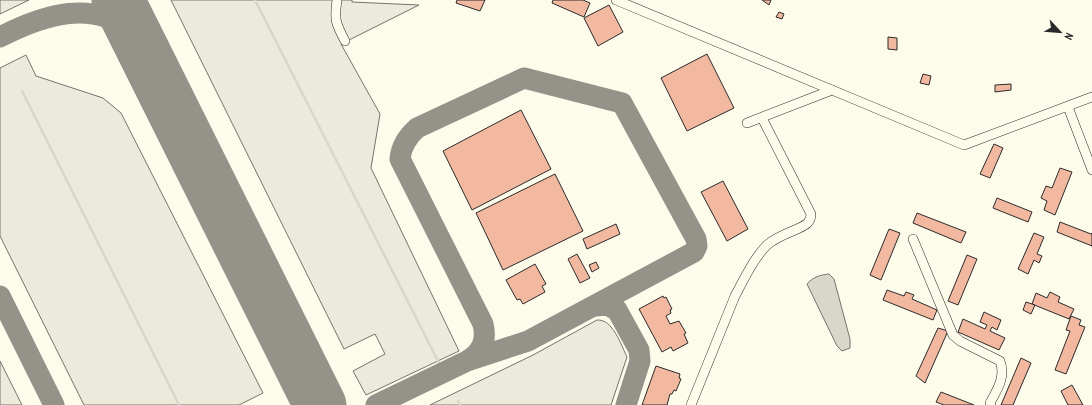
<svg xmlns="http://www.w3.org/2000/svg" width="1092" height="405" font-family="'PT Sans Narrow',sans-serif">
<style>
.green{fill:#ecebdb;stroke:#74746e}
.water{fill:#d8d7c9;stroke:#74746e}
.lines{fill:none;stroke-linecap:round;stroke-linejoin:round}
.stream{stroke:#d8d7c9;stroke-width:2.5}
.taxiway{stroke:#94938a;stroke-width:21}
.runway{stroke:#94938a;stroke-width:53}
.building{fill:#f2b8a0;stroke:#2b2b2b}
.minor-casing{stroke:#2b2b2b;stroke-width:10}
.minor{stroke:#fdfbea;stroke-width:9}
</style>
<rect width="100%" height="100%" fill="#fdfbea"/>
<g class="green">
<polygon points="0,0 29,0 0,14"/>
<polygon points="171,0 352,0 352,2 419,5 341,44 380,114 371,168 459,351 366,395 353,371 385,354 375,334 344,349"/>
<polygon points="26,55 36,76 103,98 121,113 263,393 239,405 84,405 0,236 0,68"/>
<path d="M597 320C613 319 621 345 627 357L611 405H430L533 355Z"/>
<polygon points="0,361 22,405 0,405"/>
</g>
<path class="water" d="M829 274 834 279 850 339V348L842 351 837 346 807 284C813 277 820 275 829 274Z"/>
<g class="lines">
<g class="stream">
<polyline points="255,0 440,365"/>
<polyline points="22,91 179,405"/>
<polyline points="458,401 460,405"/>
</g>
<g class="taxiway">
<path d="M0 37C47 13 92 0 134 32"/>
<polyline points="0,296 54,405"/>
<polyline points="595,306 607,305 617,310 639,350 640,361 626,405"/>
<polyline points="315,396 324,405"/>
<path d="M376 405 467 361 528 341 694 252 697 246 696 239 622 103 524 78 417 128C407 137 401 146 400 159L483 324C487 340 482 352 467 361"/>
</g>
<polyline class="runway" points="118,0 320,405"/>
</g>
<g class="building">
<polygon points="457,0 485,0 480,11 456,3"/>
<polygon points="553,0 583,0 590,3 584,17 552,3"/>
<polygon points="762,0 771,0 769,5"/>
<polygon points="609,5 623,32 598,46 584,18"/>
<polygon points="779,12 784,14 782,19 776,17"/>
<polygon points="888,37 897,38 897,50 888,49"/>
<polygon points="707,54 734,108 687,131 661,78"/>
<polygon points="923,74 931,76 929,85 920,83"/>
<polygon points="1011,84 1011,90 995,92 995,85"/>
<polygon points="521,110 551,169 472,210 443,151"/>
<polygon points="994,144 1003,148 990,178 980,174"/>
<polygon points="1060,168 1072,172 1055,215 1044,210 1047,201 1041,198 1046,186 1052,188"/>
<polygon points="555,174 583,231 503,270 476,213"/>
<polygon points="723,181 748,229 727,241 701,192"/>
<polygon points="997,198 1032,212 1028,222 993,208"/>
<polygon points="917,213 966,232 961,243 913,223"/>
<polygon points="1060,222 1091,234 1092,233 1092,246 1057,232"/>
<polygon points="616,224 620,234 587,249 583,239"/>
<polygon points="889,229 900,233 881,280 870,275"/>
<polygon points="1034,233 1044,237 1037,254 1042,256 1039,263 1034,260 1028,274 1018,269"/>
<polygon points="577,254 590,278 580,283 568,259"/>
<polygon points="967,255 977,259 958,305 948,301"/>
<polygon points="596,262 599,268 592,272 589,265"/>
<polygon points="535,264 546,284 542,286 545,292 523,304 520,299 517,300 506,280"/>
<polygon points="887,290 904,296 906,292 914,295 912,299 937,310 933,320 883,300"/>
<polygon points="1050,292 1060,297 1058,302 1074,309 1069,319 1032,304 1036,293 1047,298"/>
<polygon points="663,296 664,298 666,297 672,309 670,310 671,313 666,316 670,324 679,321 686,333 684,334 688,343 673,351 671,347 662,352 639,309"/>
<polygon points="1026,302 1035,305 1031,314 1023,310"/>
<polygon points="984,312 1001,320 997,330 992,327 990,331 1005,338 999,350 958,332 963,319 985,329 987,325 980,322"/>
<polygon points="1071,316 1081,320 1079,325 1085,327 1066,374 1055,370 1070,331 1066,330"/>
<polygon points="938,328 948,331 925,383 916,376"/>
<polygon points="1021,358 1031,363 1013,405 1001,405"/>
<polygon points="656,366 680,374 679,378 681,379 676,391 674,390 672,394 670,394 667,405 642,405"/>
<polygon points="1072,385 1083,405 1068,405 1061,391"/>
<polygon points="941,392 974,405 944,405 936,402"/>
</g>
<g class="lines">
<defs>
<g id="minor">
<path d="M337 0C334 20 336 24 345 41"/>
<polyline points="616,0 964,145 1092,97"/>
<polyline points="1068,107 1092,170"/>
<polyline points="747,123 832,90"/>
<path d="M913 239 953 335 960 341 1000 361C1006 377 997 390 990 403L991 405"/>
<path d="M691 405 735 296C744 279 754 258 767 245 775 238 785 234 795 230 803 226 811 224 811 214L762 118"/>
</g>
</defs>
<use href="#minor" class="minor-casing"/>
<use href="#minor" class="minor"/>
</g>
<g transform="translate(1060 32) rotate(116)" stroke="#fdfbea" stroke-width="3" paint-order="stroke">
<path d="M0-3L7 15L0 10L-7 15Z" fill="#2b2b2b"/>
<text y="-6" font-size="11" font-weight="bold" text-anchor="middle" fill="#2b2b2b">N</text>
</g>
</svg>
